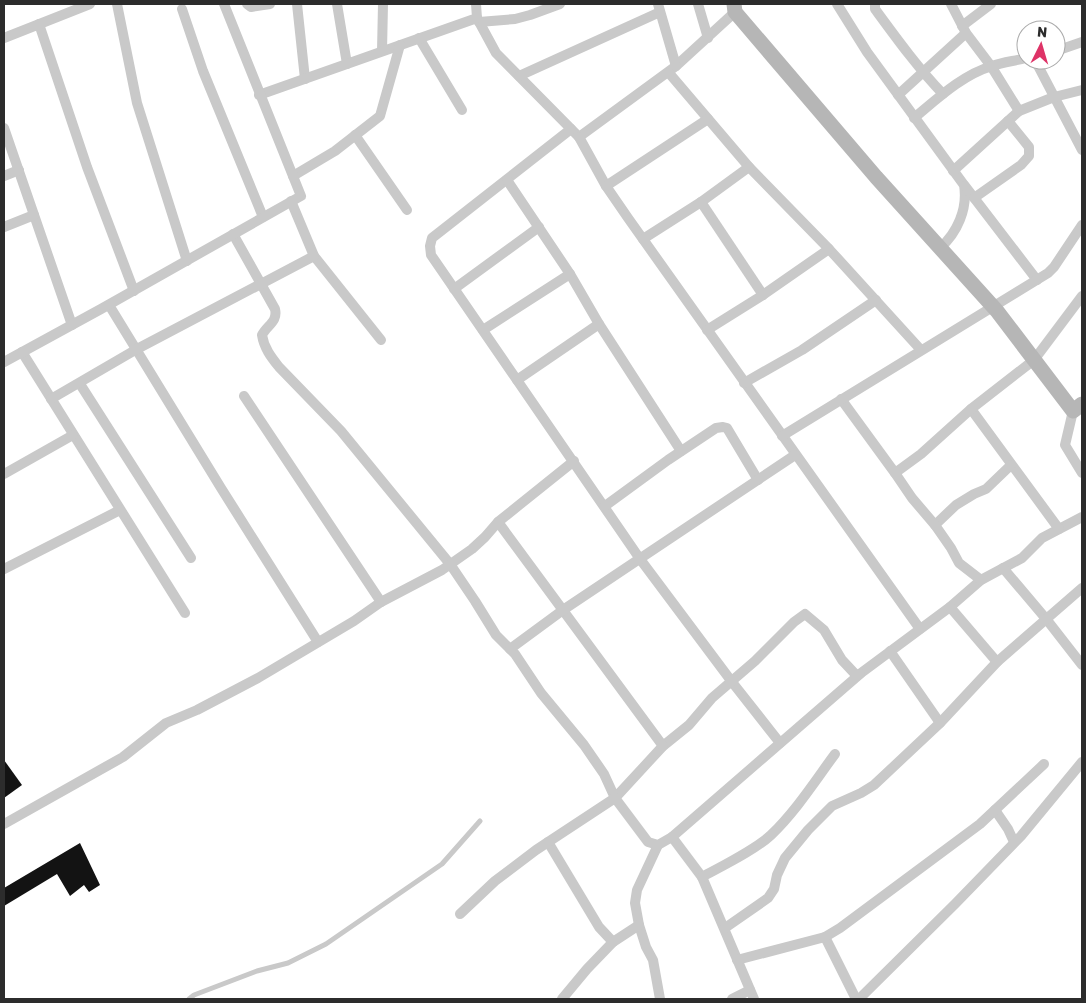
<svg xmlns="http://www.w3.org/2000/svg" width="1086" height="1003" font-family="Rubik,sans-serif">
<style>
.building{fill:#131313}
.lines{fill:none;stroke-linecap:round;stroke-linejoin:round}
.lane{stroke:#c9c9c9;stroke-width:5}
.street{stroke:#c9c9c9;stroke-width:10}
.secondary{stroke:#b6b6b6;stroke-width:15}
</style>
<rect width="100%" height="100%" fill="#fff"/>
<g class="building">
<polygon points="4,760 22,785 4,798"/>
<polygon points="80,843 100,885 89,892 84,885 70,896 57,874 4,906 4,888"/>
</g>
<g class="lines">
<polyline class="lane" points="189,999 194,995 257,971 288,963 326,944 442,864 480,821"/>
<g class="street">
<polyline points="117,4 137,103 187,261"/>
<polyline points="247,4 251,7 270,4"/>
<polyline points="297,4 305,79"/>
<polyline points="337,4 347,64"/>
<polyline points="658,4 676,66 735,12"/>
<polyline points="698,4 708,38"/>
<path d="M837 4 867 52 964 185C968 209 957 233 940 248"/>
<path d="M875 4V9C897 39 918 68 943 94"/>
<polyline points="951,4 966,33 991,66 1019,111"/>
<polyline points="182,9 203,71 263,217"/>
<polyline points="477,18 496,53 579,137 676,66"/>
<polyline points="479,22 515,19 530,15 560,4"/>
<polyline points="39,24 87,167 134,291"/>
<polyline points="962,26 991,4"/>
<polyline points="4,38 90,4"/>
<polyline points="419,38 462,110"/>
<polyline points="382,51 383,4"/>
<polyline points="1056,51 1082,42"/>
<polyline points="1035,60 1082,150"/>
<polyline points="669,73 749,167 829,249 921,350"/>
<polyline points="519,76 660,12"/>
<polyline points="259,95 477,18 476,4"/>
<polyline points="898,95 966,33"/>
<path d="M914 118C937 99 962 75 992 66 1003 62 1015 61 1026 58"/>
<polyline points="4,128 72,325"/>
<polyline points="571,129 432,238 430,246 431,255 640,559 732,682 780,743"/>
<polyline points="355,135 407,210"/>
<polyline points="579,137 606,186 628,218 920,629"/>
<polyline points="953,171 1019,111 1054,97 1082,90"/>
<polyline points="4,176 19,170"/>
<polyline points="293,176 335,151 380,116 400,45"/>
<polyline points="507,180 570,274 599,324 681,451"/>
<polyline points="606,186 708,119"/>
<polyline points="965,186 1037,280"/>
<polyline points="974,198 1021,165 1029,156 1029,147 1008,121"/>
<polyline points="291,201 314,256 381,340"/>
<polyline points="701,202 763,295"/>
<polyline points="4,227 34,215"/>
<path d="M233 234 275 309C278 322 267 325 262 335 264 348 271 357 279 367L341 431 450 564 475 601 496 635 515 654 541 693 584 745 604 774 615 798 663 746 689 725 712 698 755 661 794 622 805 614 824 630 842 660 857 676 950 607 981 580 1022 558 1042 538 1082 517"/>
<polyline points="643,239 701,202 749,167"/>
<polyline points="454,289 539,227"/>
<polyline points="109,305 221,488 318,642"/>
<polyline points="483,330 570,274"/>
<polyline points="707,330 763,295 829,249"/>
<polyline points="22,352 185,613"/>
<polyline points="4,362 101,309 301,196 224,4"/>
<polyline points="517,380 599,324"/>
<polyline points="744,383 802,350 876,300"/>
<polyline points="80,384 191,558"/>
<polyline points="244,396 381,602"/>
<polyline points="51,399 137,349 314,256"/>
<polyline points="841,399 895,473"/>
<polyline points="971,409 1059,529"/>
<polyline points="1073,411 1065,445 1082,473"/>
<polyline points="782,436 1048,273 1054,267 1082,225"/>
<polyline points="4,474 73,435"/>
<polyline points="605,506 668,460 716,428 723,427 727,428 758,480"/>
<polyline points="498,522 663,746"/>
<polyline points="935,525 956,505 974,494 986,489 1011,465"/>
<polyline points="1003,568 1047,620 1082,665"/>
<polyline points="4,569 120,510"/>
<polyline points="981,580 959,563 951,548 935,525 912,498 895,473 921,454 971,409 1034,360 1082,296"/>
<polyline points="950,607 997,662"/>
<polyline points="510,649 563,610 795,455"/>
<polyline points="890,651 940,723"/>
<polyline points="995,810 1008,829 1014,842"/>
<polyline points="4,824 123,757 166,723 197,710 258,678 354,621 381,602 442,570 472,549 485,537 498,522 574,461"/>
<polyline points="672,837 702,877 754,999"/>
<polyline points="548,842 599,927 613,942"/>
<polyline points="658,845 637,890 635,903 639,925 646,947 653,960 660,999"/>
<path d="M702 877C722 866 755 850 771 835 796 811 815 781 835 754"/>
<polyline points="460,914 495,881 536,850 615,798 648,842 658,845 672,837 860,674"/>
<polyline points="725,928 768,898 774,889 777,875 785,858 808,830 832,806 861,793 874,785 940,723 997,662 1082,588"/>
<polyline points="825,937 856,999"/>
<polyline points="737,960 825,937 840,928 980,824 1044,764"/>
<polyline points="562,999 587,969 613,942 639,925"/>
<polyline points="732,999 750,990"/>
<polyline points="859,999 955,904 1021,836 1082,762"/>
</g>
<polyline class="secondary" points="734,4 735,12 876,177 997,311 1073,411 1082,404"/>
</g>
<rect width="1086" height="1003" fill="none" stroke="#2c2c2c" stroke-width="10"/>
<g transform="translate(1041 45) rotate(5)"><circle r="24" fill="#ffffff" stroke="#ababab"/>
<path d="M0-4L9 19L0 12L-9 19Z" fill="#de3367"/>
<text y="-8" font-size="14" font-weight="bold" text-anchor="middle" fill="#2c2c2c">N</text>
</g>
</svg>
